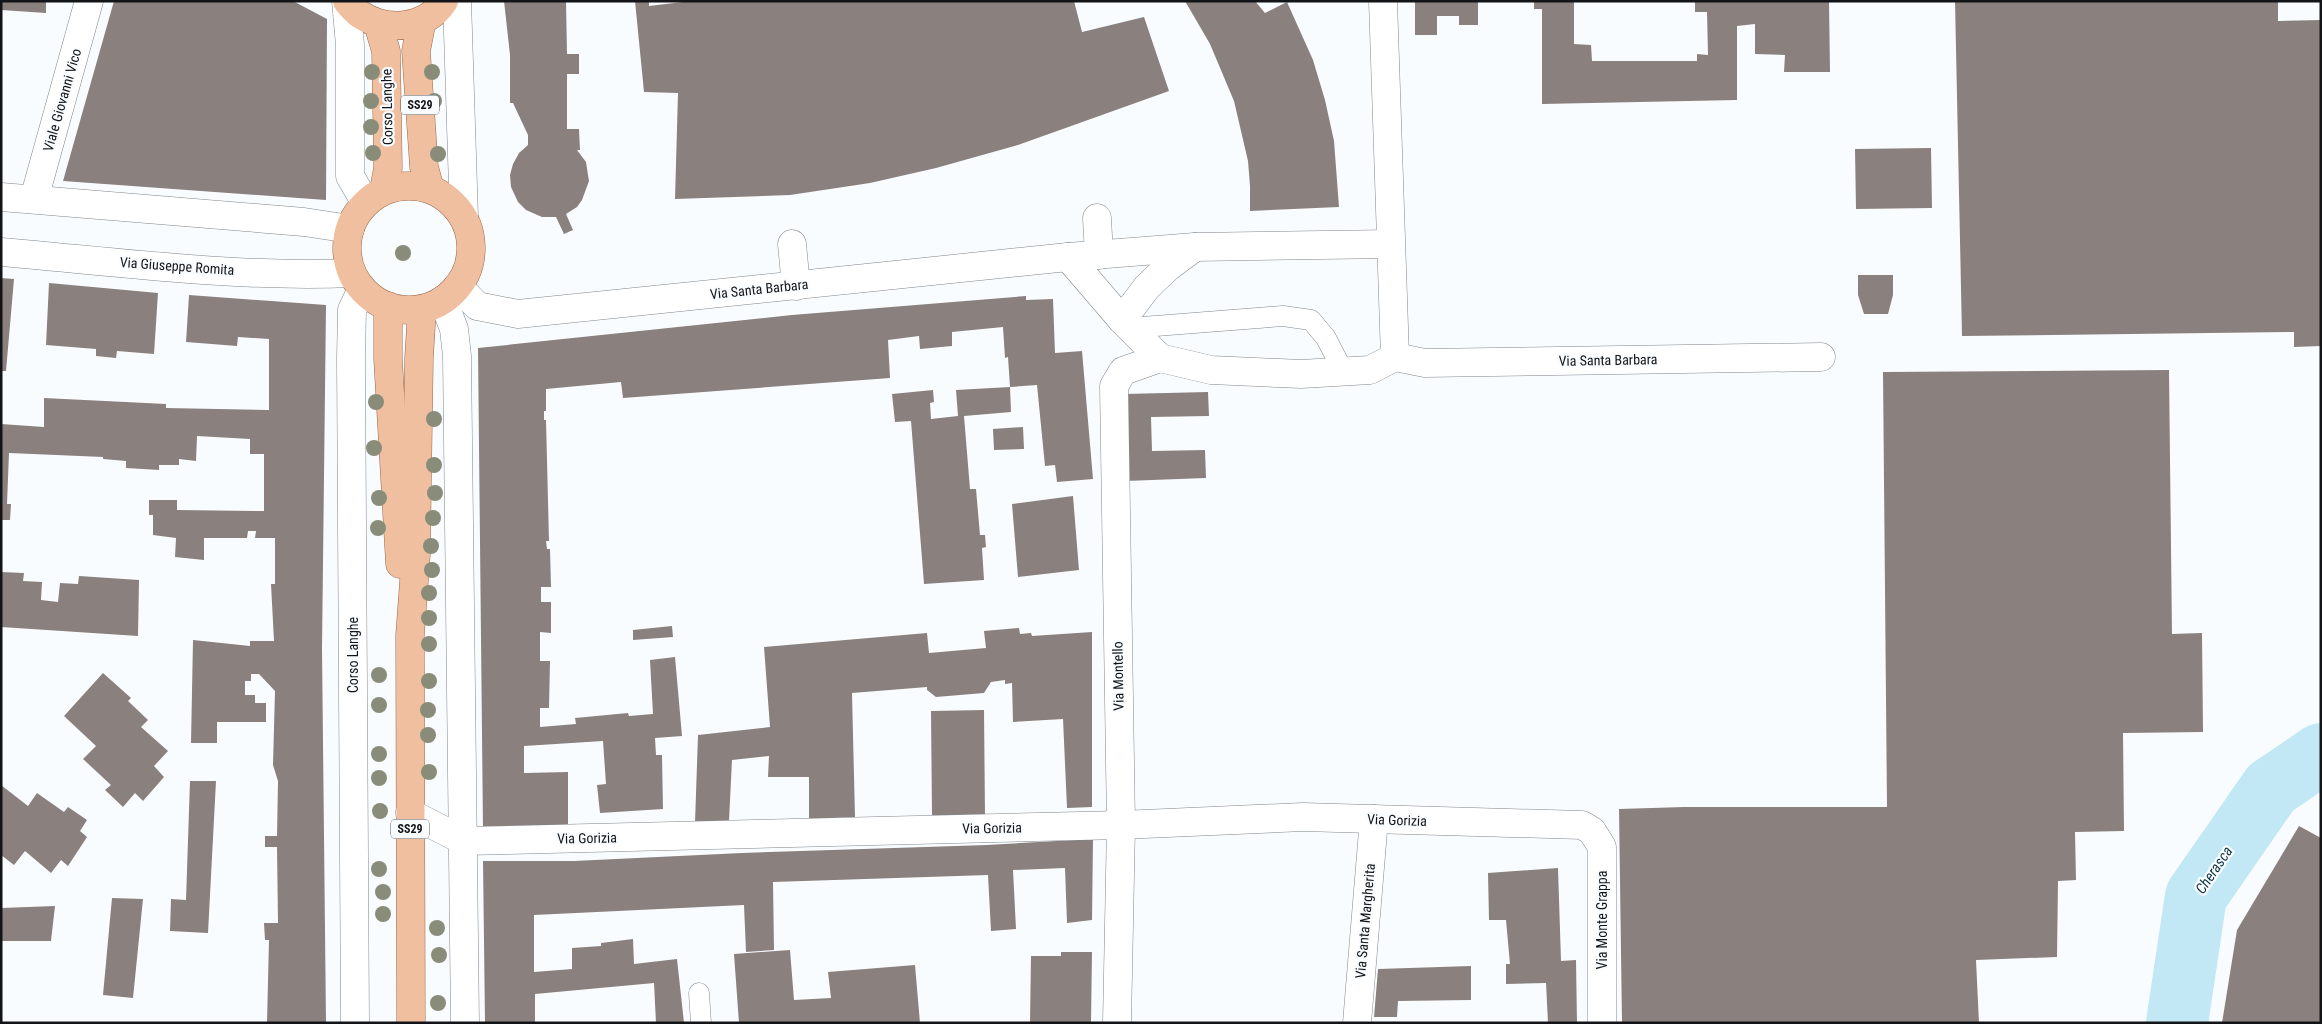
<svg xmlns="http://www.w3.org/2000/svg" width="2322" height="1024" font-family="'Roboto Condensed',sans-serif">
<style>
.lines{fill:none;stroke-linecap:round;stroke-linejoin:round}
.river{stroke:#c1e8f4;stroke-width:62}
.building{fill:#8a807d}
.lane-casing{stroke:#80878d;stroke-width:21}
.street-casing{stroke:#80878d;stroke-width:29}
.primary-casing{stroke:#9a6747;stroke-width:29}
.lane{stroke:#fff;stroke-width:20}
.street{stroke:#fff;stroke-width:28}
.primary{stroke:#efbfa0;stroke-width:28}
.tree{fill:#898c78}
.labels{text-anchor:middle;dominant-baseline:central;stroke-width:4.5;stroke-linejoin:round;paint-order:stroke}
.shield{fill:#f9fcff;stroke:#575a5d;stroke-width:1}
.shield-label{font-size:12px;font-weight:bold;fill:#121417}
.street-label{font-size:14px;fill:#121417;stroke:#f9fcff}
.water-label{font-size:15px;font-style:italic;fill:#113640;stroke:#f9fcff}
</style>
<rect width="100%" height="100%" fill="#f9fcff"/>
<g class="lines">
<polyline class="river" points="2177,1023 2196,896 2271,788 2321,754"/>
</g>
<g class="building">
<polygon points="1,1 46,1 46,13 1,10"/>
<polygon points="114,1 293,1 327,19 326,200 63,181"/>
<polygon points="504,1 566,1 567,54 579,54 579,74 567,74 567,129 579,129 580,150 577,150 586,162 589,181 582,200 577,207 566,214 573,230 564,234 556,217 542,217 526,210 518,202 511,187 510,175 513,164 519,153 528,145 528,135 513,103 510,103 510,55"/>
<polygon points="635,1 649,1 649,6 691,1 1074,1 1082,32 1144,17 1169,91 1018,145 936,168 870,183 790,195 675,199 678,93 644,92"/>
<polygon points="1185,1 1255,1 1265,13 1287,2 1313,60 1325,100 1334,141 1339,207 1250,211 1250,186 1248,161 1234,101 1210,44"/>
<polygon points="1415,1 1478,1 1478,25 1459,25 1459,16 1437,16 1437,35 1415,35"/>
<polygon points="1534,1 1574,1 1574,44 1591,45 1592,61 1697,61 1697,54 1708,55 1707,12 1695,12 1695,1 1829,1 1830,72 1784,72 1785,55 1755,54 1755,24 1737,26 1737,100 1542,104 1542,9 1534,9"/>
<polygon points="1955,1 2278,1 2278,21 2321,20 2321,346 2294,347 2294,332 1962,336"/>
<polygon points="1931,148 1932,208 1856,209 1855,149"/>
<polygon points="1858,275 1893,275 1893,295 1888,314 1864,314 1858,295"/>
<polygon points="1,278 14,279 6,371 1,371"/>
<polygon points="49,283 158,293 154,354 117,351 116,358 96,356 96,349 46,345"/>
<polygon points="189,295 326,305 322,649 326,1023 267,1023 269,940 265,940 264,923 278,923 277,847 265,847 265,836 277,836 278,781 273,765 275,691 259,674 251,674 251,681 245,681 245,695 255,695 255,703 266,703 266,722 217,722 217,743 191,743 193,640 250,646 250,641 274,641 271,584 275,584 275,538 255,538 256,531 248,531 247,538 204,538 204,560 175,557 176,538 153,535 153,515 149,515 149,500 177,500 177,510 264,511 264,454 250,454 250,439 197,436 196,461 179,459 179,465 159,465 159,470 126,468 126,461 103,459 103,457 9,453 7,504 11,504 10,520 1,520 1,424 44,427 44,398 166,404 166,408 269,410 269,339 238,337 237,346 186,342"/>
<polygon points="1026,296 1026,300 1053,299 1055,353 1082,351 1093,479 1057,482 1055,465 1045,466 1037,385 1010,387 1011,412 964,416 970,489 976,489 980,535 985,535 986,547 982,548 984,580 924,584 911,421 895,422 892,394 933,390 934,402 930,403 931,419 958,416 956,390 1010,387 1008,357 1005,358 1003,327 952,332 952,346 920,349 919,336 888,340 890,378 623,398 621,382 546,389 546,411 544,411 544,420 546,420 549,541 546,541 547,549 550,549 551,587 541,587 541,602 551,602 551,633 540,632 540,661 550,661 549,708 540,708 540,727 576,724 575,718 628,713 629,716 653,714 650,660 675,657 682,736 655,738 656,755 662,755 663,809 600,813 597,785 606,784 603,741 524,746 524,773 568,772 568,828 483,830 478,348 792,315"/>
<polygon points="2169,370 2172,634 2202,633 2203,732 2123,733 2124,831 2075,832 2076,880 2058,881 2057,957 1976,960 1979,1023 1622,1023 1619,809 1684,807 1887,807 1883,372"/>
<polygon points="1208,392 1209,416 1151,417 1152,451 1205,450 1206,478 1125,481 1124,394"/>
<polygon points="1023,427 1024,449 994,450 993,429"/>
<polygon points="1073,496 1079,570 1018,577 1012,504"/>
<polygon points="1,572 24,573 23,581 42,582 41,600 58,602 60,583 78,584 79,576 139,580 138,636 1,627"/>
<polygon points="672,626 673,637 633,640 633,630"/>
<polygon points="1019,628 1020,634 1031,633 1032,636 1092,632 1092,807 1067,808 1063,719 1013,722 1012,683 1005,684 1005,680 991,682 984,693 936,697 927,690 927,687 852,693 855,817 809,819 809,777 768,777 769,756 732,760 729,821 695,823 698,735 770,727 764,647 927,633 929,653 986,648 984,631"/>
<polygon points="103,673 131,698 128,701 148,720 141,727 168,751 154,766 164,777 143,801 135,793 123,807 105,790 111,785 83,759 96,746 64,716"/>
<polygon points="984,710 985,815 932,815 931,711"/>
<polygon points="190,781 216,781 208,933 170,931 171,899 186,900"/>
<polygon points="1,785 28,806 37,793 64,812 68,807 87,820 80,831 87,837 68,866 61,860 51,873 25,851 14,865 1,855"/>
<polygon points="2299,826 2321,838 2321,1023 2222,1023 2237,930"/>
<polygon points="1093,839 1092,920 1067,923 1065,868 1013,870 1016,929 991,931 988,875 773,882 774,950 746,952 744,905 534,915 534,972 572,969 572,948 601,946 601,943 633,939 634,964 677,959 684,1023 656,1023 654,983 535,994 535,1023 485,1023 483,861 574,861 742,853 987,845"/>
<polygon points="1558,868 1561,961 1576,960 1577,1023 1548,1023 1546,983 1506,984 1506,964 1510,964 1506,920 1489,920 1488,873"/>
<polygon points="112,898 143,899 133,998 103,995"/>
<polygon points="55,906 51,941 1,941 1,908"/>
<polygon points="790,950 794,1000 831,998 828,972 915,965 920,1023 739,1023 734,954"/>
<polygon points="1061,952 1092,952 1091,1023 1030,1023 1031,956 1061,956"/>
<polygon points="1471,966 1471,1000 1398,1001 1397,1017 1374,1017 1378,969"/>
</g>
<g class="lines">
<defs>
<g id="lane">
<polyline points="1130,328 1283,316 1311,320 1326,338 1343,371"/>
<polyline points="699,993 701,1023"/>
</g>
<g id="street">
<polyline points="346,1 350,45 350,176 365,202"/>
<polyline points="457,1 464,218"/>
<polyline points="1383,1 1395,357"/>
<polyline points="1,197 304,222 350,229"/>
<polyline points="34,199 89,1"/>
<polyline points="1097,218 1099,255"/>
<polyline points="792,244 796,286"/>
<path d="M1 252C117 262 236 278 352 273"/>
<polyline points="1068,257 1122,320 1160,358 1211,370 1301,374 1370,370 1395,357 1425,363 1821,357"/>
<polyline points="458,286 477,306 518,314 1068,257 1195,247 1390,244"/>
<polyline points="443,300 454,329 457,356 465,1023"/>
<polyline points="1122,320 1147,287 1168,267 1195,247"/>
<polyline points="410,813 464,841 1121,825 1303,817 1582,825 1592,831 1602,847 1602,1023"/>
<polyline points="355,1023 351,358 352,310 362,289"/>
<polyline points="1117,1023 1121,825 1114,386 1123,371 1160,358"/>
<polyline points="1357,1023 1374,819"/>
</g>
<g id="primary">
<path d="M347 1C351 6 356 12 361 15 387 32 426 29 444 1"/>
<polyline points="422,20 416,51 424,167 430,189"/>
<polyline points="378,24 386,51 388,168 384,190"/>
<circle cx="409" cy="248" r="62"/>
<polyline points="388,306 388,359 400,564"/>
<polyline points="411,1023 410,635 416,554 419,358 422,309"/>
</g>
</defs>
<use href="#lane" class="lane-casing"/>
<use href="#street" class="street-casing"/>
<use href="#primary" class="primary-casing"/>
<use href="#lane" class="lane"/>
<use href="#street" class="street"/>
<use href="#primary" class="primary"/>
</g>
<g class="tree">
<circle cx="372" cy="72" r="8"/>
<circle cx="432" cy="72" r="8"/>
<circle cx="371" cy="101" r="8"/>
<circle cx="434" cy="101" r="8"/>
<circle cx="371" cy="127" r="8"/>
<circle cx="373" cy="153" r="8"/>
<circle cx="438" cy="154" r="8"/>
<circle cx="403" cy="253" r="8"/>
<circle cx="376" cy="402" r="8"/>
<circle cx="434" cy="419" r="8"/>
<circle cx="374" cy="448" r="8"/>
<circle cx="434" cy="465" r="8"/>
<circle cx="435" cy="493" r="8"/>
<circle cx="379" cy="498" r="8"/>
<circle cx="433" cy="518" r="8"/>
<circle cx="378" cy="528" r="8"/>
<circle cx="431" cy="546" r="8"/>
<circle cx="432" cy="570" r="8"/>
<circle cx="429" cy="593" r="8"/>
<circle cx="429" cy="618" r="8"/>
<circle cx="429" cy="644" r="8"/>
<circle cx="379" cy="675" r="8"/>
<circle cx="429" cy="681" r="8"/>
<circle cx="379" cy="705" r="8"/>
<circle cx="428" cy="710" r="8"/>
<circle cx="428" cy="735" r="8"/>
<circle cx="379" cy="754" r="8"/>
<circle cx="429" cy="772" r="8"/>
<circle cx="379" cy="778" r="8"/>
<circle cx="380" cy="811" r="8"/>
<circle cx="379" cy="869" r="8"/>
<circle cx="383" cy="892" r="8"/>
<circle cx="383" cy="914" r="8"/>
<circle cx="437" cy="928" r="8"/>
<circle cx="439" cy="955" r="8"/>
<circle cx="438" cy="1003" r="8"/>
</g>
<g class="labels">
<g class="shield">
<rect x="401" y="95.5" width="38" height="19" rx="4"/>
<rect x="391" y="819.5" width="38" height="19" rx="4"/>
</g>
<g class="shield-label">
<text x="420" y="105">SS29</text>
<text x="410" y="829">SS29</text>
</g>
<g class="street-label">
<text transform="translate(62 100) rotate(-74)">Viale Giovanni Vico</text>
<text transform="translate(387 107) rotate(-91)">Corso Langhe</text>
<text transform="translate(177 266) rotate(4)">Via Giuseppe Romita</text>
<text transform="translate(759 289) rotate(-6)">Via Santa Barbara</text>
<text transform="translate(1608 360) rotate(-1)">Via Santa Barbara</text>
<text transform="translate(353 655) rotate(-90)">Corso Langhe</text>
<text transform="translate(1118 676) rotate(-91)">Via Montello</text>
<text transform="translate(1397 820) rotate(2)">Via Gorizia</text>
<text transform="translate(992 828) rotate(-1)">Via Gorizia</text>
<text transform="translate(587 838) rotate(-1)">Via Gorizia</text>
<text transform="translate(1602 920) rotate(-90)">Via Monte Grappa</text>
<text transform="translate(1365 921) rotate(-85)">Via Santa Margherita</text>
</g>
<g class="water-label">
<text transform="translate(2214 870) rotate(-56)">Cherasca</text>
</g>
</g>
<rect width="2322" height="1024" fill="none" stroke="#121417" stroke-width="5"/>
</svg>
